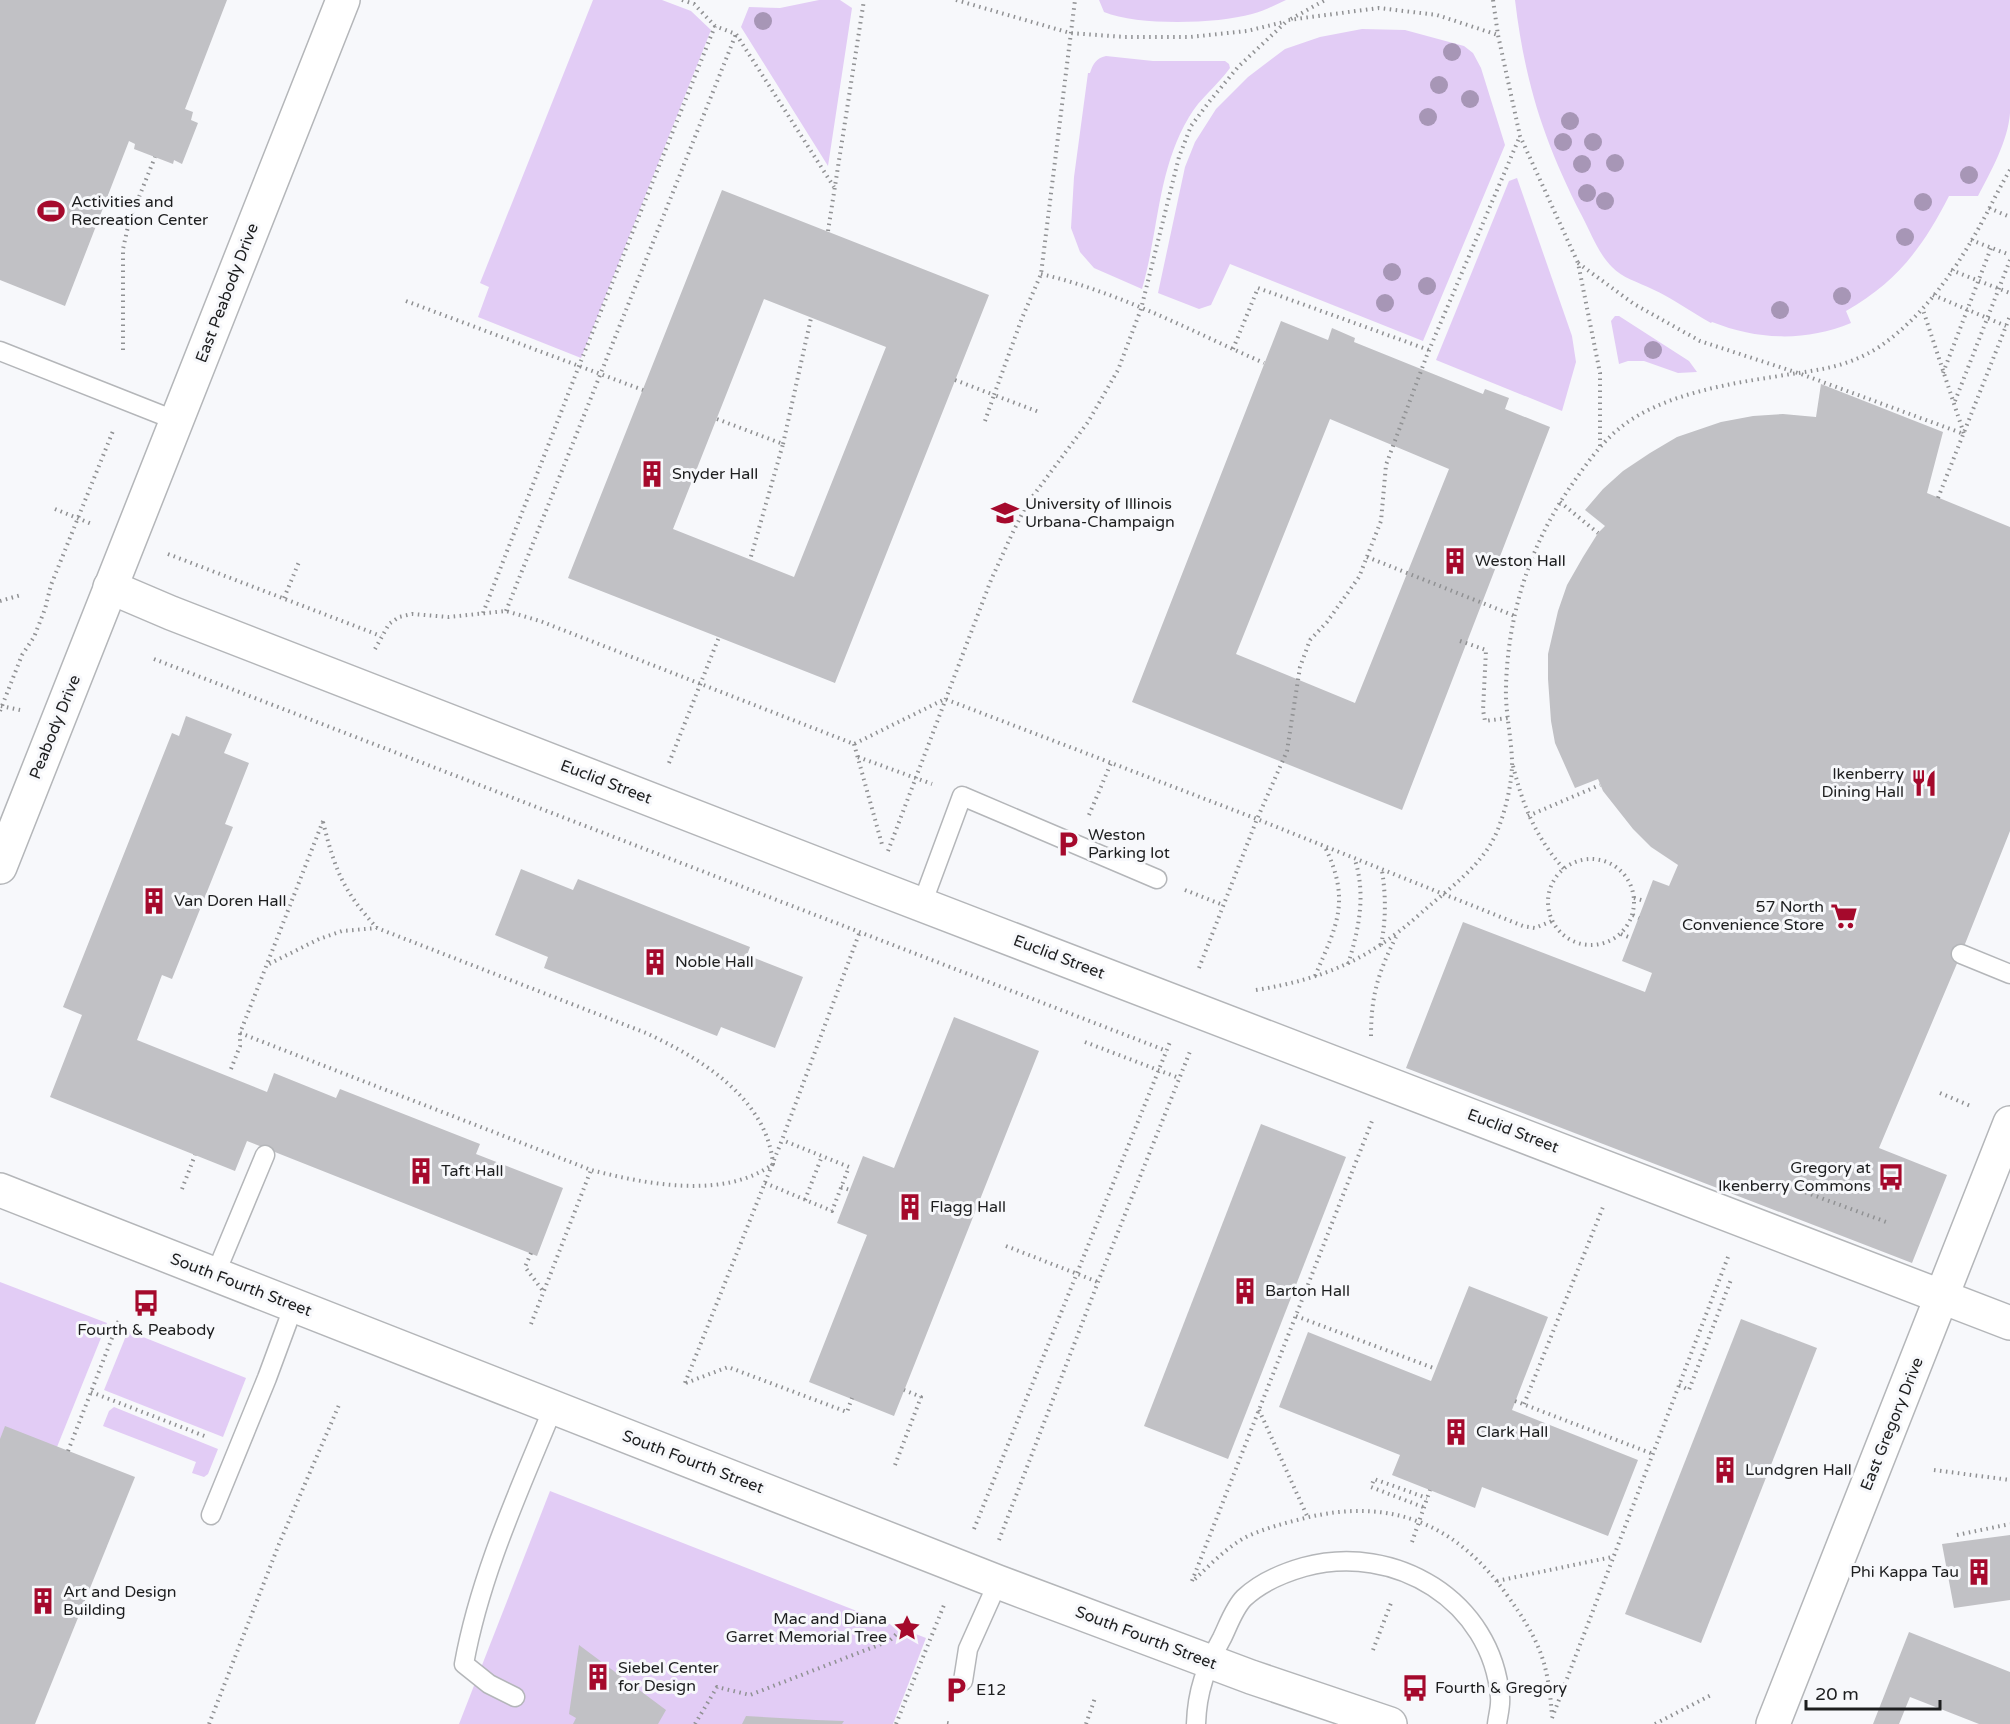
<svg xmlns="http://www.w3.org/2000/svg" width="2010" height="1724" font-family="'Varela Round',sans-serif">
<style>
.green{fill:#e2ccf5}
.building{fill:#c1c1c5;fill-rule:evenodd}
.lines{fill:none;stroke-linecap:round;stroke-linejoin:round}
.lane-casing{stroke:#b4b6b9;stroke-width:21}
.street-casing{stroke:#b4b6b9;stroke-width:36}
.secondary-casing{stroke:#b4b6b9;stroke-width:36}
.path{stroke:#909193;stroke-width:4;stroke-dasharray:1.5 4.5;stroke-linecap:butt}
.lane{stroke:#fff;stroke-width:18}
.street{stroke:#fff;stroke-width:33}
.secondary{stroke:#fff;stroke-width:33}
.tree{fill:#a796b6}
.labels{text-anchor:middle;dominant-baseline:central;stroke-width:6;stroke-linejoin:round;paint-order:stroke}
.poi-label{font-size:16px;fill:#1d1e1f;stroke:#f7f8fb;text-anchor:start}
.street-label{font-size:16px;fill:#1d1e1f;stroke:#f7f8fb}
</style>
<rect width="100%" height="100%" fill="#f7f8fb"/>
<g class="green">
<polygon points="593,0 662,0 691,11 711,30 581,358 478,317 489,287 480,283"/>
<polygon points="819,0 840,0 852,8 828,166 741,27 749,7 780,8"/>
<path d="M1099 0H1286C1275 5 1264 11 1252 14 1216 24 1138 26 1104 12Z"/>
<path d="M1515 0H2010C2010 37 2010 76 2010 113 2008 141 1991 171 1978 196H1949C1923 247 1897 282 1846 311L1851 323C1805 342 1758 340 1712 322L1711 323C1691 312 1672 298 1652 289 1638 282 1622 278 1612 267 1598 253 1591 233 1582 216 1544 142 1525 83 1515 0Z"/>
<polygon points="1362,29 1405,30 1464,46 1473,53 1481,68 1505,145 1423,341 1230,264 1211,305 1199,309 1158,293 1185,167 1195,142 1216,109 1248,77 1285,49 1320,37"/>
<path d="M1106 56 1153 61H1225L1229 64 1230 68C1217 86 1200 98 1189 117 1157 171 1159 230 1142 289L1094 268 1080 252 1071 228 1074 177 1088 73H1090C1093 64 1096 58 1106 56Z"/>
<polygon points="1517,178 1572,336 1576,362 1562,411 1436,360 1509,181"/>
<polygon points="1615,316 1619,316 1689,361 1697,372 1678,373 1644,361 1628,361 1619,364 1611,321"/>
<polygon points="0,1282 107,1323 57,1447 0,1439"/>
<polygon points="128,1331 246,1378 223,1437 104,1390"/>
<polygon points="114,1407 218,1449 208,1474 204,1477 192,1473 196,1462 103,1426 109,1411"/>
<polygon points="550,1491 926,1638 893,1724 459,1724"/>
</g>
<g class="building">
<polygon points="0,0 227,0 185,109 193,112 191,120 198,123 182,164 174,160 173,164 134,149 135,144 129,141 65,306 0,280"/>
<path d="M722 190 989 295 835 683 568 578ZM764 299 886 347 794 577 673 529Z"/>
<path d="M1281 321 1328 340 1332 328 1355 338 1354 342 1483 394 1485 389 1509 398 1505 409 1550 427 1402 810 1132 702ZM1330 419 1449 469 1355 703 1236 654Z"/>
<polygon points="1821,384 1943,432 1927,493 2010,527 2010,831 1961,954 1879,1148 1947,1175 1912,1263 1406,1068 1463,922 1645,992 1652,973 1622,961 1653,880 1669,886 1678,865 1651,847 1633,829 1603,791 1598,779 1575,788 1555,743 1551,721 1548,679 1548,654 1558,611 1567,585 1583,557 1598,533 1605,526 1585,510 1603,489 1623,471 1650,453 1677,437 1721,422 1753,416 1783,414 1816,417"/>
<polygon points="186,716 232,734 224,753 249,763 225,824 233,827 172,979 162,975 137,1040 267,1092 274,1073 336,1098 340,1089 480,1144 476,1154 563,1188 537,1256 247,1141 235,1171 50,1097 82,1015 63,1007 172,733 179,736"/>
<polygon points="521,869 573,890 578,879 750,947 747,955 803,977 775,1048 721,1027 717,1036 544,968 548,957 495,935"/>
<polygon points="954,1017 1039,1051 894,1416 809,1382 867,1235 837,1223 863,1156 894,1168"/>
<polygon points="1261,1124 1346,1157 1228,1459 1144,1426"/>
<polygon points="1469,1286 1548,1317 1512,1410 1638,1460 1608,1536 1482,1487 1475,1508 1392,1475 1400,1455 1279,1407 1308,1332 1431,1381"/>
<polygon points="1741,1319 1817,1348 1701,1643 1625,1614"/>
<polygon points="5,1426 135,1477 35,1724 0,1724 0,1439"/>
<polygon points="2010,1535 2010,1600 1954,1608 1942,1544"/>
<polygon points="1909,1632 2010,1672 2010,1724 1979,1724 1910,1697 1899,1724 1873,1724"/>
<polygon points="579,1645 666,1710 658,1724 573,1724 576,1718 569,1714"/>
<polygon points="746,1716 816,1720 844,1721 842,1724 742,1724"/>
</g>
<g class="lines">
<defs>
<g id="lane">
<polyline points="0,351 177,421"/>
<polyline points="922,904 962,796 1157,879"/>
<polyline points="1961,954 2010,974"/>
<polyline points="215,1275 265,1155"/>
<polyline points="211,1515 267,1378 294,1305"/>
<polyline points="963,1681 968,1649 998,1582"/>
<path d="M515 1697 489 1684 464 1664C480 1575 519 1491 553 1408"/>
<path d="M1196 1724C1197 1691 1206 1667 1222 1638 1228 1626 1234 1608 1244 1598 1260 1583 1283 1573 1304 1567 1395 1542 1492 1601 1500 1697 1501 1706 1498 1715 1497 1724"/>
</g>
<polyline id="street" points="110,587 171,613 881,889 2010,1323"/>
<g id="secondary">
<polyline points="0,867 343,0"/>
<polyline points="0,1190 998,1582 1251,1677 1390,1724"/>
<polyline points="1773,1724 2010,1123"/>
</g>
</defs>
<use href="#lane" class="lane-casing"/>
<use href="#street" class="street-casing"/>
<use href="#secondary" class="secondary-casing"/>
<g class="path">
<polyline points="682,0 694,4 715,26 736,34 834,187"/>
<polyline points="956,0 1070,33 1125,37 1190,37 1247,31 1284,22"/>
<polyline points="1493,0 1498,35 1520,136 1578,263 1600,373 1600,447"/>
<polyline points="1291,19 1325,0"/>
<polyline points="1989,208 2010,217"/>
<polyline points="828,231 864,0"/>
<polyline points="1971,240 2010,255"/>
<polyline points="1578,263 1634,304 1700,341 1801,374 1964,434 1923,310"/>
<polyline points="1951,270 2010,293"/>
<path d="M1041 274C1119 292 1191 331 1264 363"/>
<polyline points="1933,295 2006,326"/>
<polyline points="406,301 643,390"/>
<polyline points="1233,349 1258,288 1429,350"/>
<polyline points="123,350 123,249 129,222 155,157"/>
<polyline points="1943,373 1991,248"/>
<polyline points="955,380 994,395 1022,318 1041,274 1075,0"/>
<polyline points="1955,401 2010,260"/>
<polyline points="717,419 783,444 750,560"/>
<polyline points="985,421 994,395 1039,412"/>
<polyline points="783,444 811,318"/>
<polyline points="1938,498 2010,316"/>
<polyline points="1560,502 1598,533"/>
<polyline points="55,509 92,524"/>
<polyline points="168,554 381,636"/>
<polyline points="1367,557 1515,616"/>
<polyline points="284,598 299,562"/>
<polyline points="0,601 21,595"/>
<polyline points="506,611 736,34"/>
<polyline points="483,613 579,366 715,26"/>
<polyline points="1460,641 1486,650 1483,710 1485,721 1508,718"/>
<polyline points="375,649 389,624 399,617 412,614 449,617 506,611 540,621 854,744 945,699 1257,819 1523,926 1535,928 1552,921"/>
<polyline points="154,659 1167,1051"/>
<polyline points="1,706 20,710"/>
<polyline points="0,711 22,655 34,637 45,609 51,585 113,431"/>
<polyline points="854,744 883,848"/>
<polyline points="858,757 932,784"/>
<polyline points="669,763 719,637"/>
<path d="M1513 766C1523 806 1536 838 1564 869"/>
<polyline points="1089,815 1111,763"/>
<polyline points="1528,816 1600,785"/>
<path d="M323 822C335 870 343 891 377 928"/>
<polyline points="888,851 991,580 1012,534 1027,504 1088,422 1118,370 1141,309 1179,157 1191,126 1209,102 1238,67 1288,20 1379,8 1437,15 1498,35"/>
<circle cx="1591" cy="902" r="43"/>
<polyline points="1185,890 1223,905"/>
<polyline points="1634,898 1645,901"/>
<polyline points="1633,915 1639,918"/>
<polyline points="1621,934 1631,938"/>
<path d="M1381 945C1386 920 1386 896 1382 871"/>
<path d="M1348 964C1359 929 1366 895 1355 860"/>
<polyline points="1199,968 1257,819 1287,751 1300,667 1310,640 1327,622 1359,577 1381,521 1386,465 1393,446 1427,355 1520,136"/>
<path d="M1315 976C1337 925 1351 901 1325 847"/>
<path d="M1256 990C1324 979 1370 959 1421 913 1447 890 1478 869 1494 838 1504 818 1513 782 1512 760 1511 735 1505 710 1506 686 1508 613 1531 542 1573 483 1587 463 1602 442 1621 427 1660 396 1725 384 1773 377 1812 370 1843 370 1879 347 1923 317 1955 271 1981 224 1991 206 1999 188 2010 170"/>
<path d="M240 1033 591 1170C646 1184 724 1200 773 1164 767 1098 700 1058 646 1033L377 928 342 931 319 939 267 965"/>
<path d="M1371 1036C1371 996 1378 973 1396 937"/>
<polyline points="1085,1042 1179,1078"/>
<polyline points="231,1069 240,1046 240,1033 323,821"/>
<polyline points="1940,1093 1973,1107"/>
<polyline points="765,1183 832,1211 849,1167 782,1140"/>
<polyline points="1783,1184 1889,1223"/>
<polyline points="841,1187 850,1190"/>
<polyline points="182,1189 195,1155"/>
<polyline points="805,1200 822,1156"/>
<polyline points="1006,1246 1098,1282"/>
<polyline points="531,1253 525,1267 543,1291"/>
<polyline points="1296,1316 1436,1369"/>
<polyline points="531,1324 591,1170"/>
<polyline points="685,1383 782,1140 859,934"/>
<polyline points="686,1383 728,1367 847,1412 852,1398"/>
<polyline points="1679,1385 1689,1390 1732,1277"/>
<polyline points="91,1392 207,1437"/>
<polyline points="1515,1401 1653,1454"/>
<polyline points="1524,1404 1603,1207"/>
<polyline points="1259,1410 1308,1518"/>
<polyline points="68,1451 119,1320"/>
<polyline points="895,1465 921,1397 904,1390"/>
<polyline points="1934,1470 2010,1480"/>
<polyline points="1423,1507 1371,1487 1374,1479 1427,1498"/>
<polyline points="974,1529 1170,1042"/>
<polyline points="1957,1535 2010,1524"/>
<polyline points="999,1540 1098,1282 1191,1049"/>
<polyline points="1412,1542 1430,1490"/>
<path d="M1195 1579C1211 1564 1228 1546 1248 1536 1266 1528 1285 1523 1305 1518 1390 1497 1456 1523 1507 1595 1539 1640 1548 1660 1552 1716"/>
<polyline points="1192,1581 1372,1121"/>
<polyline points="1497,1581 1612,1557"/>
<polyline points="1373,1650 1391,1603"/>
<polyline points="1552,1718 1728,1257"/>
<polyline points="947,1723 952,1724"/>
<polyline points="209,1724 279,1544 339,1405"/>
<polyline points="695,1724 717,1687 750,1695 889,1641 906,1625"/>
<polyline points="896,1724 944,1605"/>
<polyline points="1086,1724 1095,1698"/>
<polyline points="1655,1724 1711,1695"/>
</g>
<use href="#lane" class="lane"/>
<use href="#street" class="street"/>
<use href="#secondary" class="secondary"/>
</g>
<g class="tree">
<circle cx="763" cy="21" r="9"/>
<circle cx="1452" cy="52" r="9"/>
<circle cx="1439" cy="85" r="9"/>
<circle cx="1470" cy="99" r="9"/>
<circle cx="1428" cy="117" r="9"/>
<circle cx="1570" cy="121" r="9"/>
<circle cx="1563" cy="142" r="9"/>
<circle cx="1593" cy="142" r="9"/>
<circle cx="1615" cy="163" r="9"/>
<circle cx="1582" cy="164" r="9"/>
<circle cx="1969" cy="175" r="9"/>
<circle cx="1587" cy="193" r="9"/>
<circle cx="1605" cy="201" r="9"/>
<circle cx="1923" cy="202" r="9"/>
<circle cx="1905" cy="237" r="9"/>
<circle cx="1392" cy="272" r="9"/>
<circle cx="1427" cy="286" r="9"/>
<circle cx="1842" cy="296" r="9"/>
<circle cx="1385" cy="303" r="9"/>
<circle cx="1780" cy="310" r="9"/>
<circle cx="1653" cy="350" r="9"/>
</g>
<defs>
<symbol id="stadium-bare" viewBox="-9 -9 18 18"><path d="M0-5a6.5 5 0 1 0 0 10a6.5 5 0 1 0 0-10ZM-3.5-1.8h7v3.6h-7Z" fill="#a5092c" stroke="#f7f8fb" stroke-width="2.5" paint-order="stroke"/></symbol>
<symbol id="building-bare" viewBox="-9 -9 18 18"><path d="M-4-6H4V6H1V3H-1V6H-4ZM-2.5-4.3h1.7v1.8h-1.7ZM.8-4.3h1.7v1.8H.8ZM-2.5-1h1.7V.8h-1.7ZM.8-1h1.7V.8H.8Z" fill="#a5092c" stroke="#f7f8fb" stroke-width="2.5" paint-order="stroke"/></symbol>
<symbol id="university-bare" viewBox="-9 -9 18 18"><path d="M0-5L7-2L0 1L-7-2ZM-4 1L0 2.5L4 1V4Q0 6-4 4Z" fill="#a5092c" stroke="#f7f8fb" stroke-width="2.5" paint-order="stroke"/></symbol>
<symbol id="restaurant-bare" viewBox="-9 -9 18 18"><path d="M-5-6h1v4h1v-4h1v4h1v-4h1v5L-1.5 .5V6h-2V.5L-5-1ZM5-6V6H3V1.5H1.5Q1.5-4 5-6Z" fill="#a5092c" stroke="#f7f8fb" stroke-width="2.5" paint-order="stroke"/></symbol>
<symbol id="parking-bare" viewBox="-9 -9 18 18"><path d="M-3.5-5.5H1a3.5 3.5 0 0 1 0 7H-1V5.5H-3.5ZM-1-3.4V-.6H.8a1.4 1.4 0 0 0 0-2.8Z" fill="#a5092c" stroke="#f7f8fb" stroke-width="2.5" paint-order="stroke"/></symbol>
<symbol id="supermarket-bare" viewBox="-9 -9 18 18"><path d="M-6-5.5h2.5l.6 2H6L4.5 2H-2.5L-4.4-4H-6ZM-1.5 3.2a1.3 1.3 0 1 0 .1 0ZM3 3.2a1.3 1.3 0 1 0 .1 0Z" fill="#a5092c" stroke="#f7f8fb" stroke-width="2.5" paint-order="stroke"/></symbol>
<symbol id="bus-bare" viewBox="-9 -9 18 18"><path d="M-5-6H5V4H4V6H2V4H-2V6H-4V4H-5ZM-3.5-4V0h7V-4ZM-3.5 1.2v1.5H-2V1.2ZM2 1.2v1.5H3.5V1.2Z" fill="#a5092c" stroke="#f7f8fb" stroke-width="2.5" paint-order="stroke"/></symbol>
<symbol id="sight-bare" viewBox="-9 -9 18 18"><path d="M0-6L1.8-2.2L6-1.7L2.9 1.2L3.7 5.4L0 3.3L-3.7 5.4L-2.9 1.2L-6-1.7L-1.8-2.2Z" fill="#a5092c" stroke="#f7f8fb" stroke-width="2.5" paint-order="stroke"/></symbol>
</defs>
<g fill-rule="evenodd">
<use href="#stadium-bare" x="32" y="192" width="38" height="38"/>
<use href="#building-bare" x="633" y="455" width="38" height="38"/>
<use href="#university-bare" x="986" y="494" width="38" height="38"/>
<use href="#building-bare" x="1436" y="542" width="38" height="38"/>
<use href="#restaurant-bare" x="1905" y="764" width="38" height="38"/>
<use href="#parking-bare" x="1049" y="825" width="38" height="38"/>
<use href="#building-bare" x="135" y="882" width="38" height="38"/>
<use href="#supermarket-bare" x="1825" y="897" width="38" height="38"/>
<use href="#building-bare" x="636" y="943" width="38" height="38"/>
<use href="#building-bare" x="402" y="1152" width="38" height="38"/>
<use href="#bus-bare" x="1872" y="1158" width="38" height="38"/>
<use href="#building-bare" x="891" y="1188" width="38" height="38"/>
<use href="#building-bare" x="1226" y="1272" width="38" height="38"/>
<use href="#bus-bare" x="127" y="1284" width="38" height="38"/>
<use href="#building-bare" x="1437" y="1413" width="38" height="38"/>
<use href="#building-bare" x="1706" y="1451" width="38" height="38"/>
<use href="#building-bare" x="1960" y="1553" width="38" height="38"/>
<use href="#building-bare" x="24" y="1582" width="38" height="38"/>
<use href="#sight-bare" x="888" y="1609" width="38" height="38"/>
<use href="#building-bare" x="579" y="1658" width="38" height="38"/>
<use href="#bus-bare" x="1396" y="1669" width="38" height="38"/>
<use href="#parking-bare" x="937" y="1671" width="38" height="38"/>
</g>
<g class="labels">
<g class="poi-label">
<text x="71" y="202">Activities and<tspan x="71" dy="18">Recreation Center</tspan></text>
<text x="672" y="474">Snyder Hall</text>
<text x="1025" y="504">University of Illinois<tspan x="1025" dy="18">Urbana-Champaign</tspan></text>
<text x="1475" y="561">Weston Hall</text>
<text x="1904" y="774" text-anchor="end">Ikenberry<tspan x="1904" dy="18">Dining Hall</tspan></text>
<text x="1088" y="835">Weston<tspan x="1088" dy="18">Parking lot</tspan></text>
<text x="174" y="901">Van Doren Hall</text>
<text x="1824" y="907" text-anchor="end">57 North<tspan x="1824" dy="18">Convenience Store</tspan></text>
<text x="675" y="962">Noble Hall</text>
<text x="1871" y="1168" text-anchor="end">Gregory at<tspan x="1871" dy="18">Ikenberry Commons</tspan></text>
<text x="441" y="1171">Taft Hall</text>
<text x="930" y="1207">Flagg Hall</text>
<text x="1265" y="1291">Barton Hall</text>
<text x="146" y="1330" text-anchor="middle">Fourth &amp; Peabody</text>
<text x="1476" y="1432">Clark Hall</text>
<text x="1745" y="1470">Lundgren Hall</text>
<text x="1959" y="1572" text-anchor="end">Phi Kappa Tau</text>
<text x="63" y="1592">Art and Design<tspan x="63" dy="18">Building</tspan></text>
<text x="887" y="1619" text-anchor="end">Mac and Diana<tspan x="887" dy="18">Garret Memorial Tree</tspan></text>
<text x="618" y="1668">Siebel Center<tspan x="618" dy="18">for Design</tspan></text>
<text x="1435" y="1688">Fourth &amp; Gregory</text>
<text x="976" y="1690">E12</text>
</g>
<g class="street-label">
<text transform="translate(227 293) rotate(-69)">East Peabody Drive</text>
<text transform="translate(55 727) rotate(-68)">Peabody Drive</text>
<text transform="translate(606 782) rotate(21)">Euclid Street</text>
<text transform="translate(1059 957) rotate(21)">Euclid Street</text>
<text transform="translate(1513 1131) rotate(21)">Euclid Street</text>
<text transform="translate(241 1285) rotate(21)">South Fourth Street</text>
<text transform="translate(1892 1424) rotate(-68)">East Gregory Drive</text>
<text transform="translate(693 1462) rotate(21)">South Fourth Street</text>
<text transform="translate(1146 1638) rotate(21)">South Fourth Street</text>
</g>
</g>
<path d="M1806 1700v9h134v-9" fill="none" stroke="#1d1e1f" stroke-width="3"/>
<text x="1815" y="1700" font-size="18" fill="#1d1e1f" stroke="#f7f8fb" stroke-width="4.5" paint-order="stroke">20 m</text>
</svg>
